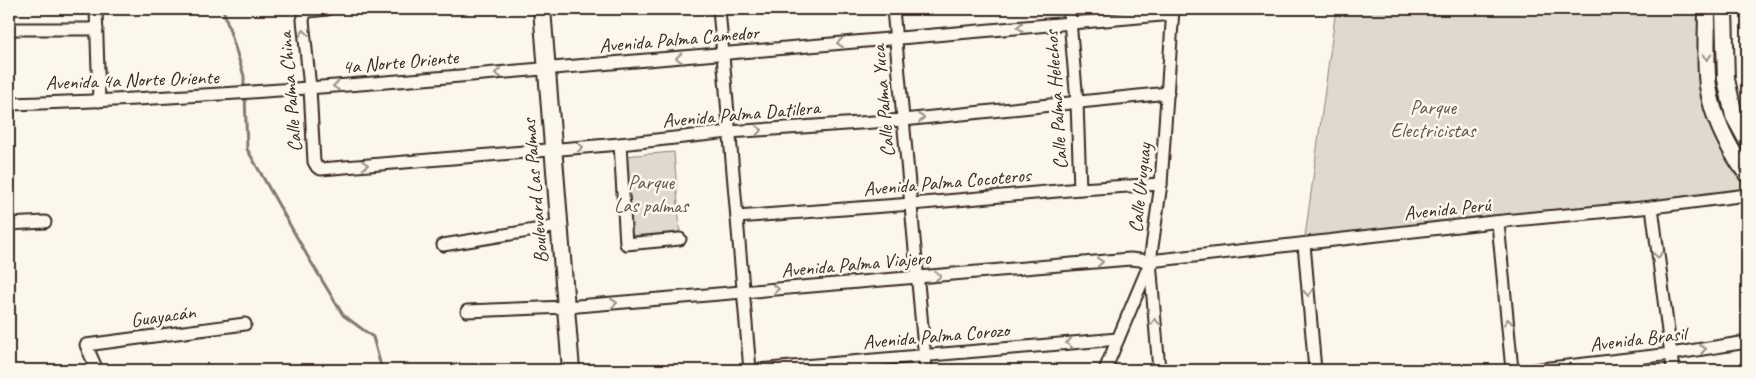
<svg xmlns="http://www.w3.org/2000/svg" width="1756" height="379" font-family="Caveat,sans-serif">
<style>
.green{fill:#dfd9ce;stroke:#8d8276}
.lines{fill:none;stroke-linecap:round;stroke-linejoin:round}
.stream{stroke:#85796d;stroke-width:3}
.street-casing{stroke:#3b2a1e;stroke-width:15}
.secondary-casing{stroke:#3b2a1e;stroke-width:20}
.street{stroke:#fbf7ec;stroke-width:11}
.secondary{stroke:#fbf7ec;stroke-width:16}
.oneway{stroke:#9b9085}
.labels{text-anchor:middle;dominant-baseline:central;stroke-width:5;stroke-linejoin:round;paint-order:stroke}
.street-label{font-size:20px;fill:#3b2a1e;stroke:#fbf7ec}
.park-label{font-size:20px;fill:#64564a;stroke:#fbf7ec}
</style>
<rect width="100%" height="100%" fill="#fbf7ec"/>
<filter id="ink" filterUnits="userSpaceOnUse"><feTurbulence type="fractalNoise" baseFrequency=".02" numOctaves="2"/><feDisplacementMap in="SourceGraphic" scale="10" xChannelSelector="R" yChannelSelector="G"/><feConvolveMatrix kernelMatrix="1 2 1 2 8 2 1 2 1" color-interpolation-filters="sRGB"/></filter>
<g filter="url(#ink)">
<g class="green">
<polygon points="1336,9 1702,9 1703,105 1723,152 1747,188 1747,191 1304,244"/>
<polygon points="674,152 680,232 629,236 623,156"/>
</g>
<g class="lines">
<g class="stream">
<polyline points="223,9 244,76 244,89"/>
<polyline points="245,95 247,149 308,257 343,315 373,337 382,370"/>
</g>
<defs>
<g id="street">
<polyline points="96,9 99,101"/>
<polyline points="327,9 309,11 305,13 303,20 310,88 314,162 317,167 321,169 620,144 729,132 903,120 1168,93"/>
<polyline points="719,9 750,370"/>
<polyline points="893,9 926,370"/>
<polyline points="1069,9 1077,102 1080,189"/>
<polyline points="9,10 10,9"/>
<polyline points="9,29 97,29"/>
<path d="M9 104C156 100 301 89 448 77 690 58 931 34 1173 14"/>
<polyline points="620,144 626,244 680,239"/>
<polyline points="1652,207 1673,370"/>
<polyline points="737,217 912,204 1080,189 1161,184"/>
<polyline points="1498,223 1512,370"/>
<polyline points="9,224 45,222"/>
<polyline points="1304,244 1315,370"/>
<polyline points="443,245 559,226"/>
<polyline points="467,311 566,307 1130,259 1150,261 1493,222 1652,207 1747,195"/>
<polyline points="97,370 86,345 245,324"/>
<polyline points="757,370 1118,339"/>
<polyline points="1105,370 1150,263"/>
<polyline points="1159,370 1150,261 1161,184 1173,9"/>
<polyline points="1533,370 1671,354 1747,342"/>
</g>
<g id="secondary">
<polyline points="542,9 571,370"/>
<path d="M1707 9C1707 32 1705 64 1708 86 1713 119 1728 148 1747 174"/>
<polyline points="1724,9 1726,79 1734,116 1747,140"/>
</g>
</defs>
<use href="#street" class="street-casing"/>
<use href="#secondary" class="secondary-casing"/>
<use href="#street" class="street"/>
<use href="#secondary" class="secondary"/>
</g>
<defs><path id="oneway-chevron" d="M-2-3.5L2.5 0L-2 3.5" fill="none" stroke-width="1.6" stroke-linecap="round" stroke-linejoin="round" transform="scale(1.25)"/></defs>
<g class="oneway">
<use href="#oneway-chevron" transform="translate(1020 27) rotate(175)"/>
<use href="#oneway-chevron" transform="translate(304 33) rotate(-96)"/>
<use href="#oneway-chevron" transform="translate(840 43) rotate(175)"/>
<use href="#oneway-chevron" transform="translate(1707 57) rotate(89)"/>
<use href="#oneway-chevron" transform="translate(679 58) rotate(175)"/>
<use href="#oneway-chevron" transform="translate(498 73) rotate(175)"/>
<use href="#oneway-chevron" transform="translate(336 86) rotate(175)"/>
<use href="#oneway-chevron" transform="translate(921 118) rotate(-6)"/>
<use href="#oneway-chevron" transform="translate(759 130) rotate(-4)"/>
<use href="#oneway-chevron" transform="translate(580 147) rotate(-5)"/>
<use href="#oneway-chevron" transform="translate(365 165) rotate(-5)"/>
<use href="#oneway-chevron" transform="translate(1658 255) rotate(82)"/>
<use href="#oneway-chevron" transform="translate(1100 262) rotate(-5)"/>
<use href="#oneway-chevron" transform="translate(938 276) rotate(-5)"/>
<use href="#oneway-chevron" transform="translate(776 289) rotate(-5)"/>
<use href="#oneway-chevron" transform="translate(1308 293) rotate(85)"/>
<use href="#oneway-chevron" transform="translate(614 303) rotate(-5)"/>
<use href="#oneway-chevron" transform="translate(1155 322) rotate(-95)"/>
<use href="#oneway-chevron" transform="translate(1508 322) rotate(-96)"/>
<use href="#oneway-chevron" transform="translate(1069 343) rotate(175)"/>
<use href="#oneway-chevron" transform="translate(1703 349) rotate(-9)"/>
</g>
</g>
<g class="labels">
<g class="street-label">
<text transform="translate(679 39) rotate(-5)">Avenida Palma Camedor</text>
<text transform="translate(400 62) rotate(-5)">4a Norte Oriente</text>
<text transform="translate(132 80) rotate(-2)">Avenida 4a Norte Oriente</text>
<text transform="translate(290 92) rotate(-95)">Calle Palma China</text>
<text transform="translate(1056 100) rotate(-94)">Calle Palma Helechos</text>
<text transform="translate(883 101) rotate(-95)">Calle Palma Yuca</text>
<text transform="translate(741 114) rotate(-5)">Avenida Palma Datilera</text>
<text transform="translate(947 182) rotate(-5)">Avenida Palma Cocoteros</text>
<text transform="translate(1140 188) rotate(-84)">Calle Uruguay</text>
<text transform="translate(535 191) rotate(-95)">Boulevard Las Palmas</text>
<text transform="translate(1447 209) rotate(-6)">Avenida Perú</text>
<text transform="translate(856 264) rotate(-5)">Avenida Palma Viajero</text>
<text transform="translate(163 316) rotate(-8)">Guayacán</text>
<text transform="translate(936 336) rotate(-5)">Avenida Palma Corozo</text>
<text transform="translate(1638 339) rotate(-7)">Avenida Brasil</text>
</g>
<g class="park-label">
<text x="1433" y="107">Parque<tspan x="1433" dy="23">Electricistas</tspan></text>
<text x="651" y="182">Parque<tspan x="651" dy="23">Las palmas</tspan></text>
</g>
</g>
<rect width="1756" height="379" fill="none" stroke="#fbf7ec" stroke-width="30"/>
<rect x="15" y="15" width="1726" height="349" fill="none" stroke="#3b2a1e" stroke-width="2" filter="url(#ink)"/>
</svg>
